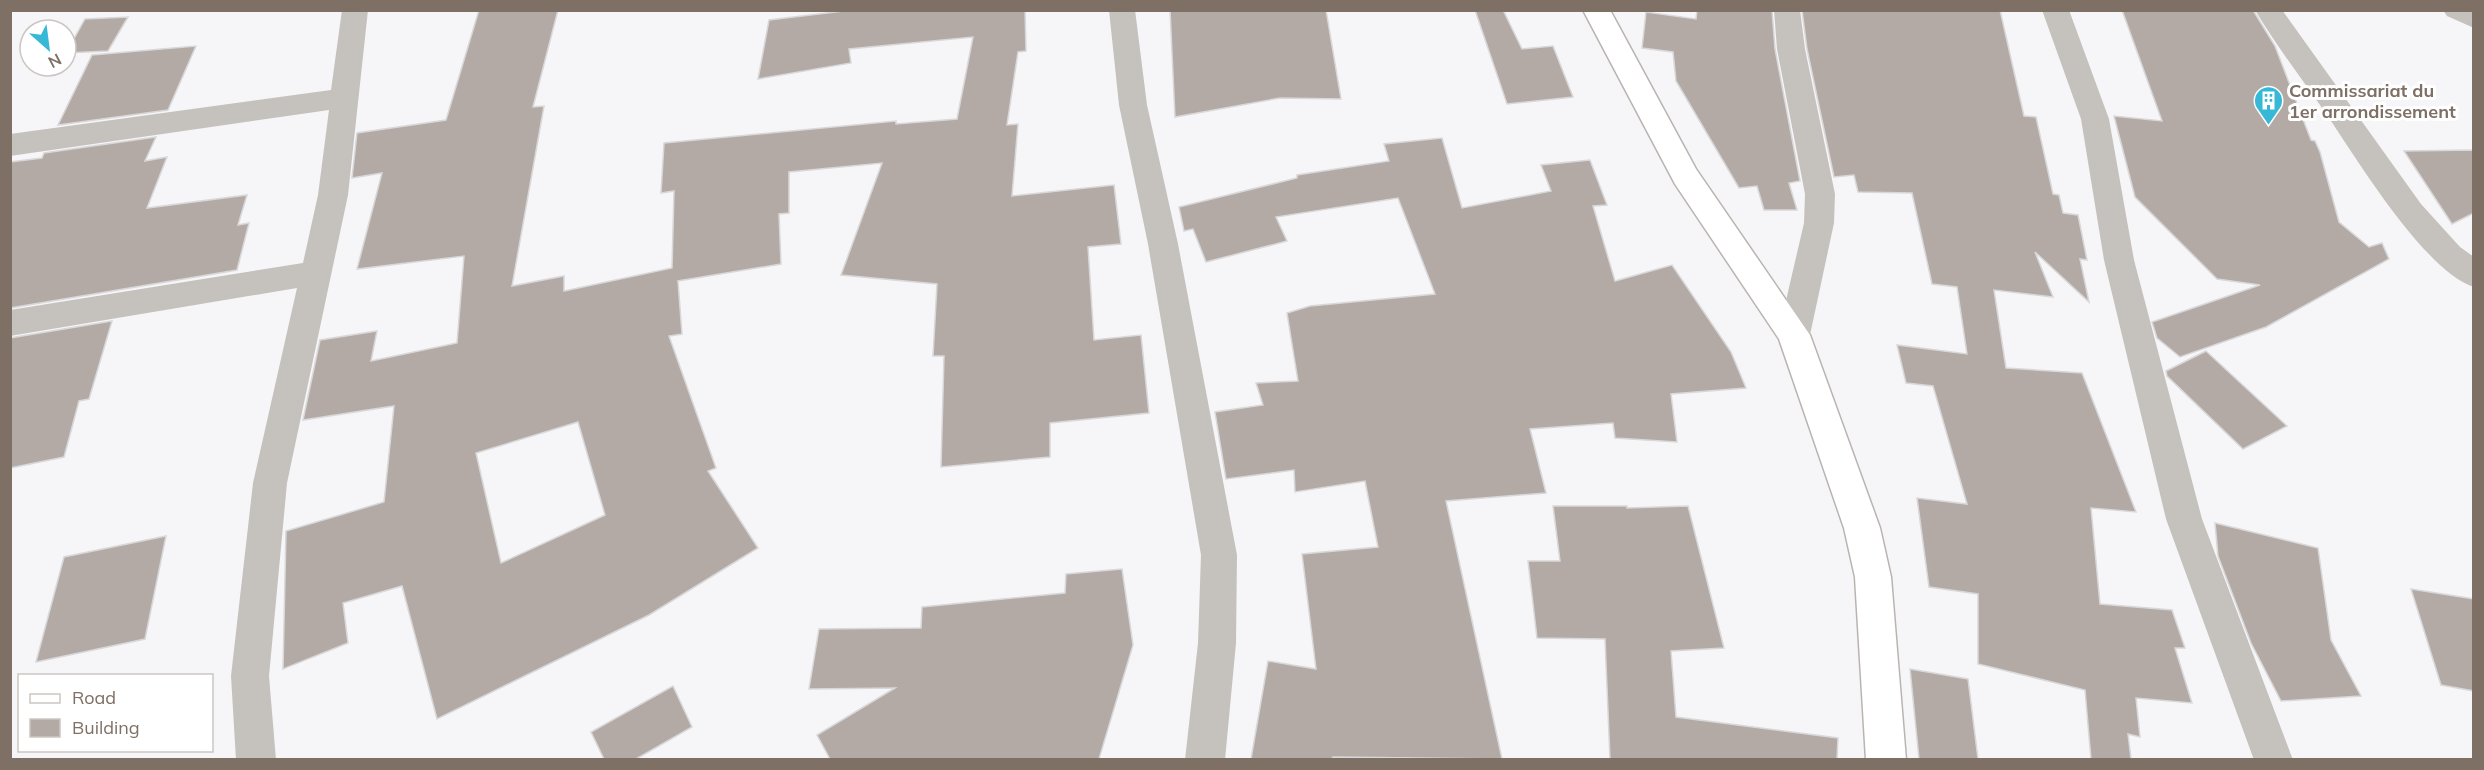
<svg xmlns="http://www.w3.org/2000/svg" width="2484" height="770" font-family="Mulish,sans-serif">
<style>
.building{fill:#b3aaa5;stroke:#d8d8da;stroke-width:1.5;fill-rule:evenodd}
.lines{fill:none;stroke-linecap:round;stroke-linejoin:round}
.secondary-casing{stroke:#bab4b0;stroke-width:3}
.street{fill:#c5c1bd;fill-rule:evenodd}
.secondary{fill:#fff;fill-rule:evenodd}
.labels{text-anchor:middle;dominant-baseline:central;stroke-width:6;stroke-linejoin:round;paint-order:stroke}
.poi-label{font-size:18px;font-weight:bold;fill:#7f7066;stroke:#fff;text-anchor:start}
</style>
<rect width="100%" height="100%" fill="#f6f6f8"/>
<g class="building">
<path d="M479 10H558L533 107 544 106 512 286 564 276V291L672 268 674 191 661 193 664 143 896 121V124L957 119 973 37 849 49 851 63 758 79 769 20 852 10H1025L1026 51 1018 52 1007 125 1018 124 1012 196 1114 185 1121 244 1088 247 1094 340 1141 335 1149 413 1050 423V457L941 467 944 356H933L937 284 841 275 882 163 789 172V213L779 214 781 264 678 281 682 334 669 336 716 468 708 471 758 548 649 615 437 719 402 586 343 603 348 643 283 669 286 531 384 502 394 406 303 420 320 340 377 331 371 361 457 343 464 256 357 269 382 173 352 178 357 133 446 120ZM578 422 605 515 501 563 476 453Z"/>
<polygon points="1170,10 1326,10 1341,99 1280,98 1175,117"/>
<polygon points="1475,10 1503,10 1522,49 1553,46 1573,97 1507,104"/>
<polygon points="1697,10 1772,10 1775,49 1800,181 1789,183 1797,210 1764,210 1757,186 1739,188 1676,81 1673,52 1642,48 1646,12 1696,19"/>
<polygon points="1802,10 2000,10 2024,116 2036,117 2053,194 2059,195 2063,213 2078,215 2087,260 2080,259 2089,302 2035,252 2053,297 1994,290 2006,368 2082,373 2136,512 2091,508 2100,604 2172,610 2185,648 2175,648 2192,703 2136,698 2140,737 2128,734 2131,759 2091,759 2085,690 1978,664 1978,594 1929,587 1917,498 1967,504 1933,386 1906,383 1897,345 1967,354 1957,287 1932,284 1912,193 1858,192 1854,175 1834,177 1807,49"/>
<polygon points="2122,10 2253,10 2275,46 2311,140 2315,141 2320,152 2339,222 2369,247 2382,243 2389,259 2266,327 2180,357 2157,338 2152,322 2260,285 2217,279 2135,197 2114,116 2162,121"/>
<polygon points="128,17 108,51 66,53 85,19"/>
<polygon points="196,46 168,110 58,125 92,55"/>
<polygon points="156,137 145,161 167,157 147,208 247,195 238,225 249,223 237,270 10,308 10,162 42,158 44,153"/>
<polygon points="1442,138 1462,208 1551,191 1541,165 1590,160 1607,205 1593,206 1615,281 1672,265 1731,352 1746,388 1671,394 1677,442 1615,438 1613,423 1530,429 1546,493 1446,501 1502,759 1333,757 1332,759 1251,759 1268,661 1316,669 1302,554 1378,547 1365,481 1295,492 1294,470 1226,479 1215,412 1263,405 1256,383 1298,381 1287,313 1310,306 1435,294 1398,198 1276,217 1287,241 1206,262 1193,229 1184,231 1179,207 1297,178 1297,175 1389,161 1384,144"/>
<polygon points="2474,150 2474,213 2452,224 2404,151"/>
<polygon points="112,321 89,399 79,401 64,457 10,468 10,338"/>
<polygon points="2206,351 2287,426 2243,449 2167,376 2166,371"/>
<polygon points="1553,506 1627,506 1627,508 1688,506 1724,648 1671,651 1676,717 1838,738 1837,759 1610,759 1605,639 1537,638 1528,561 1560,561"/>
<polygon points="2215,523 2318,548 2331,640 2361,696 2281,701 2251,643 2218,556"/>
<polygon points="166,536 145,639 36,662 64,557"/>
<polygon points="1122,569 1133,645 1099,759 830,759 817,735 895,688 809,689 819,629 921,628 922,607 1065,593 1066,574"/>
<polygon points="2411,589 2474,599 2474,691 2441,685"/>
<polygon points="1910,669 1968,679 1978,759 1919,759"/>
<polygon points="673,686 692,727 636,759 604,759 591,732"/>
</g>
<g class="lines">
<defs>
<polygon id="secondary" points="1583,10 1610,10 1696,169 1810,335 1880,528 1891,577 1906,760 1866,760 1855,577 1844,528 1779,339 1675,184"/>
</defs>
<use href="#secondary" class="secondary-casing"/>
<g class="street">
<polygon points="342,10 368,10 348,195 287,483 269,676 276,760 236,760 231,676 253,483 297,288 10,336 10,310 303,263 318,195 329,110 10,156 10,134 331,90"/>
<polygon points="1109,10 1135,10 1147,105 1178,244 1237,555 1236,643 1225,760 1185,760 1198,643 1201,555 1148,244 1119,105"/>
<polygon points="1774,10 1800,10 1805,49 1835,194 1834,223 1810,335 1805,344 1794,348 1783,344 1778,335 1804,223 1805,194 1777,49"/>
<polygon points="2042,10 2069,10 2109,119 2134,260 2202,519 2293,760 2254,760 2166,519 2104,260 2081,119"/>
<path d="M2255 10H2282L2421 204 2460 247 2474 257V287C2424 271 2355 156 2325 112 2301 78 2276 45 2255 10Z"/>
<polygon points="2443,10 2474,10 2474,28 2447,16"/>
</g>
<use href="#secondary" class="secondary"/>
</g>
<defs>
<symbol id="building-pin" viewBox="-11 -11 22 30"><path d="M0 17L-7.5 6A9.5 9.5 0 1 1 7.5 6Z" fill="#37b8d7" stroke="#fff"/><path d="M-4-6H4V6H1V3H-1V6H-4ZM-2.5-4.3h1.7v1.8h-1.7ZM.8-4.3h1.7v1.8H.8ZM-2.5-1h1.7V.8h-1.7ZM.8-1h1.7V.8H.8Z" fill="#fff"/></symbol>
</defs>
<g fill-rule="evenodd">
<use href="#building-pin" x="2252" y="84" width="33" height="45"/>
</g>
<g class="labels">
<g class="poi-label">
<text x="2289" y="90">Commissariat du<tspan x="2289" dy="21">1er arrondissement</tspan></text>
</g>
</g>
<rect width="2484" height="770" fill="none" stroke="#7f7066" stroke-width="24"/>
<rect x="18" y="674" width="195" height="78" fill="#ffffff" stroke="#ccc6c2" stroke-width="1.5"/>
<rect x="30" y="694" width="30" height="9" fill="#ffffff" stroke="#ccc6c2" stroke-width="1.5"/>
<text x="72" y="704" font-size="18" fill="#7f7066">Road</text>
<rect x="30" y="719" width="30" height="18" fill="#b3aaa5" stroke="#ccc6c2" stroke-width="1.5"/>
<text x="72" y="734" font-size="18" fill="#7f7066">Building</text>
<g transform="translate(48 48) rotate(152)"><circle r="28" fill="#ffffff" stroke="#ccc6c2" stroke-width="1.5"/>
<path d="M0-4.5L10 22L0 15L-10 22Z" fill="#37b8d7"/>
<text y="-9" font-size="16" font-weight="bold" text-anchor="middle" fill="#7f7066">N</text>
</g>
</svg>
